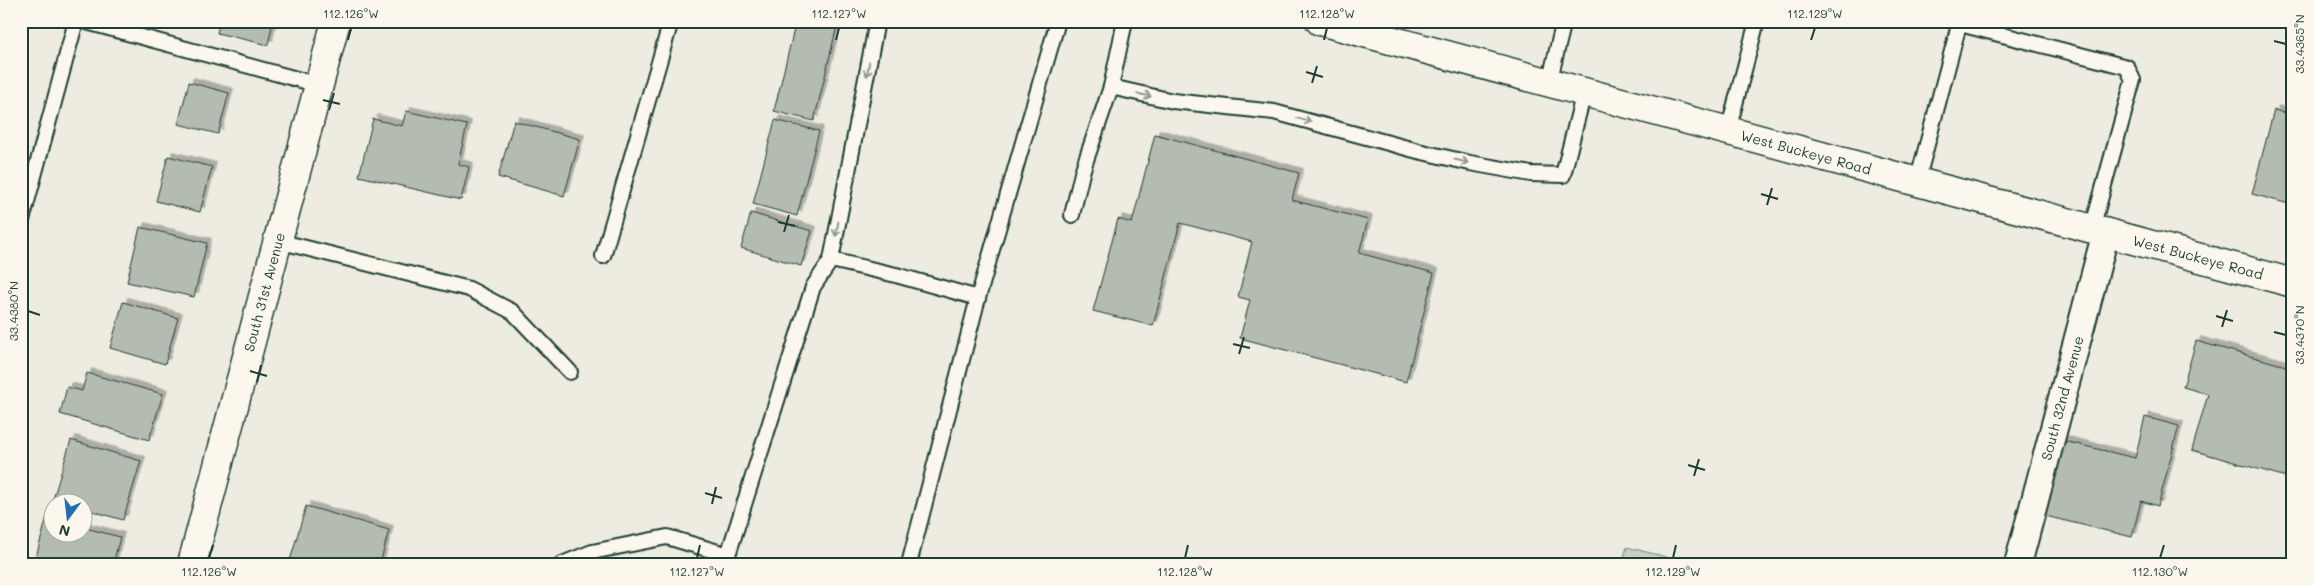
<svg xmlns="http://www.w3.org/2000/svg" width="2314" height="585" font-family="Mali,sans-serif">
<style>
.green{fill:#cbcfc4;stroke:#75867c}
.building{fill:#b4bbb0;stroke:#1f3d34;filter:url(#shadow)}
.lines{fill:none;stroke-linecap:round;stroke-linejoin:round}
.lane-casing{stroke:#1f3d34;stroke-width:18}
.street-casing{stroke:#1f3d34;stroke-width:30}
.secondary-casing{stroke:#1f3d34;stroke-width:31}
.path{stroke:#1f3d34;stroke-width:3;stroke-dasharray:4 4;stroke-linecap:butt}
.lane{stroke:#fbf7ec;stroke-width:14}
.street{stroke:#fbf7ec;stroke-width:26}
.secondary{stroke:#fbf7ec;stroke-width:28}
.oneway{stroke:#8d9a90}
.ticks{fill:none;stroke:#1f3d34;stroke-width:2}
.labels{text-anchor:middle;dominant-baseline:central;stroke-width:5;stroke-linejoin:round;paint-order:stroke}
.street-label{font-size:14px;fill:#1f3d34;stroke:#fbf7ec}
.neatline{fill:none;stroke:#1f3d34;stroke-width:2}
.ticks-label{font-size:12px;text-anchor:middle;fill:#1f3d34}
</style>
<defs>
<filter id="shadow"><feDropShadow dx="4.5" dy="-4.5" stdDeviation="0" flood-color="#0004"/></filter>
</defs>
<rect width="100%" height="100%" fill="#eeece1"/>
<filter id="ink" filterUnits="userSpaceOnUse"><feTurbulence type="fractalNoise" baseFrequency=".02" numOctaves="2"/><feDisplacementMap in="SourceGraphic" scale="10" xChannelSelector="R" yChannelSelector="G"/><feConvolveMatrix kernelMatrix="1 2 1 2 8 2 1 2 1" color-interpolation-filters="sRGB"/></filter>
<g filter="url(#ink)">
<polygon class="green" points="1627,547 1689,563 1690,564 1622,564"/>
<g class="building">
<polygon points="175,21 196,21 194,27"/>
<polygon points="220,21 273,21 268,45 217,33"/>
<polygon points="796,21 817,21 837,26 814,121 774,111"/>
<polygon points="189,82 229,93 218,134 178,124"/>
<polygon points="2274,110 2293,115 2293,205 2252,194"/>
<polygon points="406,111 467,125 458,164 469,167 461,200 359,176 373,119 402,126"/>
<polygon points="775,120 819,131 797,216 753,204"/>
<polygon points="514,121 580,139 564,196 498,177"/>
<polygon points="1155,134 1299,173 1292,200 1368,220 1359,253 1434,273 1406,382 1240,338 1250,300 1238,297 1252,242 1180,223 1153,326 1093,311 1118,219 1132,223"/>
<polygon points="168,156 212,167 200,212 156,201"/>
<polygon points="751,213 812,231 801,266 741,248"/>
<polygon points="140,227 207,243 194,297 127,282"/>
<polygon points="123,302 178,318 165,364 110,348"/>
<polygon points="2196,341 2293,368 2293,479 2192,450 2208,394 2183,387"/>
<polygon points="87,373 163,394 149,440 60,414 67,387 82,391"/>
<polygon points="2145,417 2179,426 2158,506 2141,501 2132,537 2041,515 2060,440 2135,458"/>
<polygon points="71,440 141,461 123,520 82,508 82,502 65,502 53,499"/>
<polygon points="306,506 389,530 380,564 289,564"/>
<polygon points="47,517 52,518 52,532 82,532 82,527 120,537 113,564 34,564"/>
</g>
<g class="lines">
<defs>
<g id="lane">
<polyline points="83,21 319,85"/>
<polyline points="1125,21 1111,87 1173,101 1274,112 1418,151 1470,163 1531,174 1563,175 1584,92"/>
<polyline points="1960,24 2127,67 2133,80 2092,229"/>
<polyline points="1549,83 1564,21"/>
<polyline points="1728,131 1757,21"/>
<polyline points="1917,182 1960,21"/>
<polyline points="1072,215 1083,169 1111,87"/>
<polyline points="21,224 76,21"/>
<polyline points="278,241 469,289 513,312 570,372"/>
<polyline points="603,256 671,21"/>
<polyline points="831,260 896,275 978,298"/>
<polyline points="562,564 592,552 667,537 728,555 813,287 831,260 877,21"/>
<polyline points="909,564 978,298 1058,21"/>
</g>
<polyline id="street" points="2018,564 2106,232"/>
<g id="secondary">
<polyline points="1320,21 2293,283"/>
<polyline points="192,564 336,21"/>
</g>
</defs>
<use href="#lane" class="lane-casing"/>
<use href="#street" class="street-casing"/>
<use href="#secondary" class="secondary-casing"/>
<polyline class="path" points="1689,564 1689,563"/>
<use href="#lane" class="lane"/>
<use href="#street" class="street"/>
<use href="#secondary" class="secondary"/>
</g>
<defs><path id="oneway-shaft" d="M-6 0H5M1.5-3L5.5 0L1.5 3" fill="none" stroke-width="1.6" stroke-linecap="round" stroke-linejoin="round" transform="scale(1.25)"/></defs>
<g class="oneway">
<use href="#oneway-shaft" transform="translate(868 69) rotate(100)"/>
<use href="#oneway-shaft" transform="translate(1144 95) rotate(12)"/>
<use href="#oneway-shaft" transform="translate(1304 120) rotate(15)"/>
<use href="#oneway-shaft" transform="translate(1461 161) rotate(13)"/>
<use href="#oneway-shaft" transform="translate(837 229) rotate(101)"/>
</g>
</g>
<path class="ticks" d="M348 40 351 28M836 40 839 28M1324 40 1327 28M1811 40 1815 28M2274 41 2286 44M1306 72 1323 77M1312 83 1317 66M323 100 340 104M329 110 334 93M1761 194 1778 199M1767 205 1772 188M778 222 795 226M784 232 789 215M28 311 40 315M2216 316 2233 321M2222 327 2227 310M2274 332 2286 335M1233 344 1250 348M1239 354 1244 337M250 371 267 376M257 382 261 365M1688 465 1705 470M1694 476 1699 459M705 493 722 498M712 504 716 487M209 558 213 545M697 558 700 545M1185 558 1188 545M1673 558 1676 545M2160 558 2164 545"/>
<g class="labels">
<g class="street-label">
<text transform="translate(1806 152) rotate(15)">West Buckeye Road</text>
<text transform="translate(2198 257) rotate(15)">West Buckeye Road</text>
<text transform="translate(264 292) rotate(-75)">South 31st Avenue</text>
<text transform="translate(2062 398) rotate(-75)">South 32nd Avenue</text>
</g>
</g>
<rect width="2314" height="585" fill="none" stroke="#fbf7ec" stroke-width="55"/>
<g transform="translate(68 518) rotate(195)"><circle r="24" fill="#fbf7ec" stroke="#a3ada2"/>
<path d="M0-4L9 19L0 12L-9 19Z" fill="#1f6fb2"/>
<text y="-8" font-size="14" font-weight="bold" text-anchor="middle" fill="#1f3d34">N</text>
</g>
<rect x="28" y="28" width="2258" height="530" class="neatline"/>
<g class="ticks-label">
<text x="351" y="18">112.126°W</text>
<text x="839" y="18">112.127°W</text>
<text x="1327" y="18">112.128°W</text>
<text x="1815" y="18">112.129°W</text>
<text transform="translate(2300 44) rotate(-90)" y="4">33.4365°N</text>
<text transform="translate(14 311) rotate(-90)" y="4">33.4380°N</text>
<text transform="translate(2300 335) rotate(-90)" y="4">33.4370°N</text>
<text x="209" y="576">112.126°W</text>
<text x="697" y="576">112.127°W</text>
<text x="1185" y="576">112.128°W</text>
<text x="1673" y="576">112.129°W</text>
<text x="2160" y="576">112.130°W</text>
</g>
</svg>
